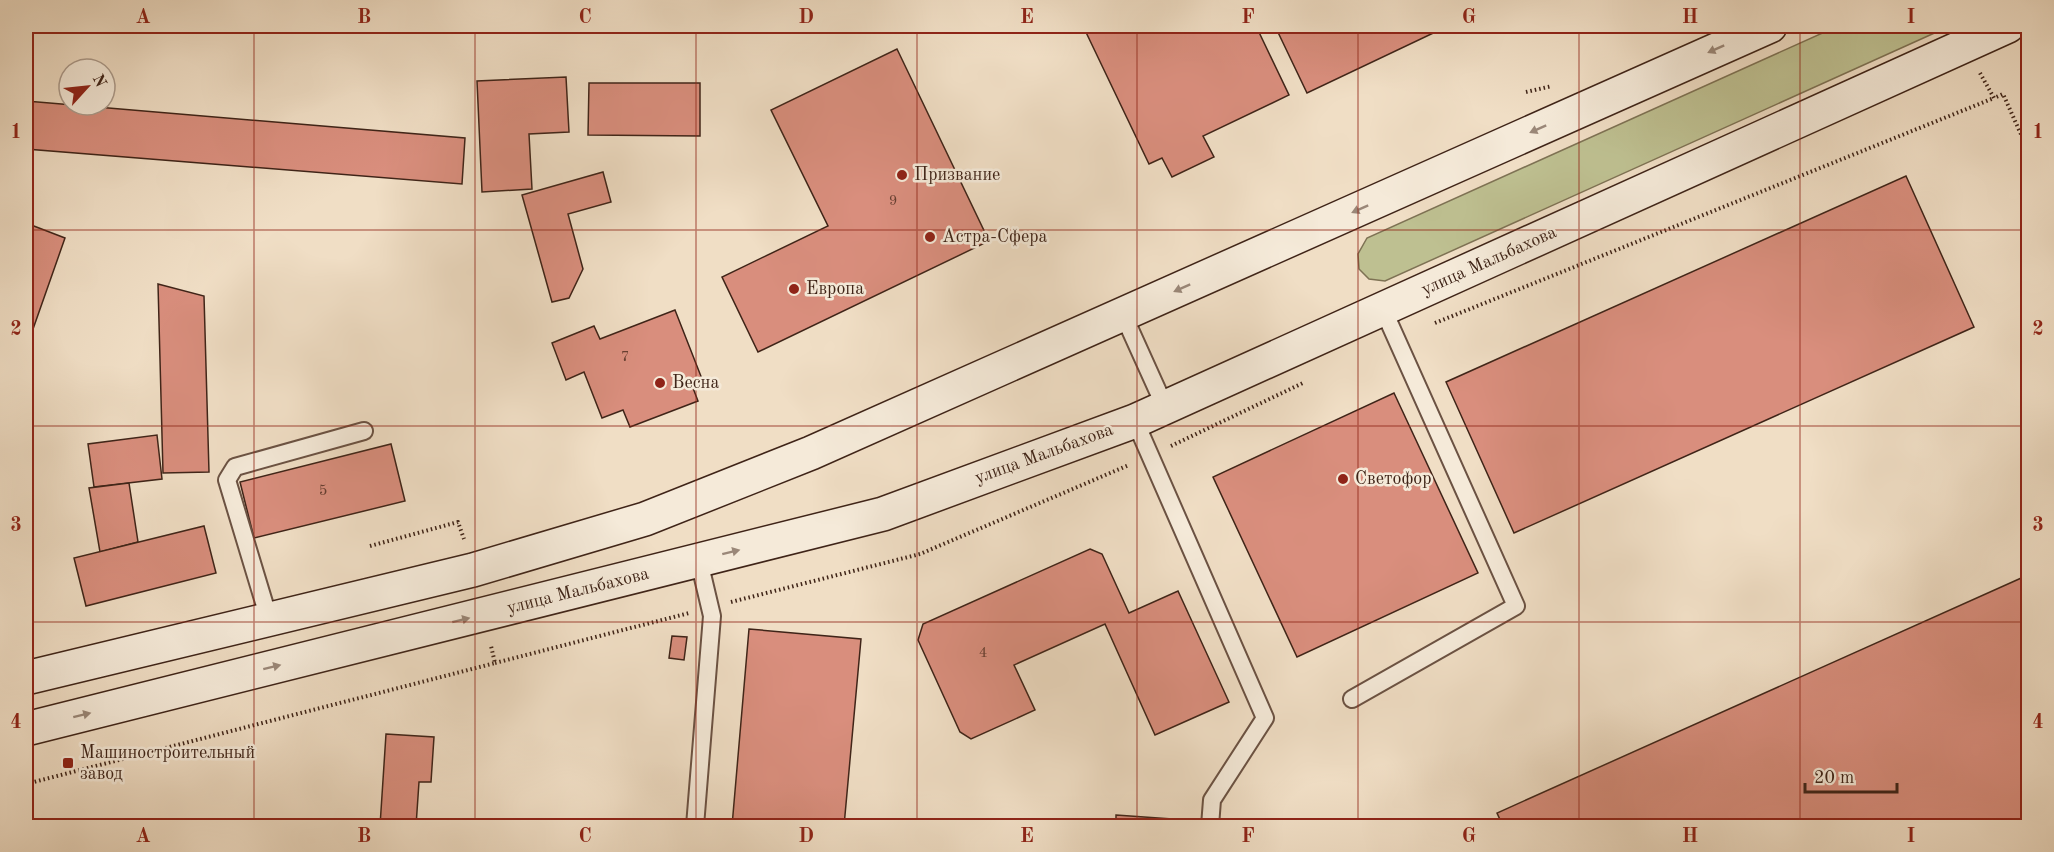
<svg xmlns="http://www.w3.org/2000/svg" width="2054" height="852" font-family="'Old Standard TT',serif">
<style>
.green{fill:#bec091;stroke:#7e7254;stroke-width:1.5}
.building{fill:#d98e7d;stroke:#3f2418;stroke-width:1.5}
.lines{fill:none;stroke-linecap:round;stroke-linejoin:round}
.service-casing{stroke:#6b5243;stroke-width:20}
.secondary-casing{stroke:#3f2418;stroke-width:36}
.path{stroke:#3f2418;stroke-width:4;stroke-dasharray:1.5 3;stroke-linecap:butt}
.service{stroke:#f5ead9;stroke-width:16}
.secondary{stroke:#f5ead9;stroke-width:33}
.oneway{fill:#9a8778}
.grid{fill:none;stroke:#8f2418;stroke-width:1.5;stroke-opacity:0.55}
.poi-dot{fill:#8f2418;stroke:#f5ead9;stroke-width:2}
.labels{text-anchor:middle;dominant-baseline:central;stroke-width:5;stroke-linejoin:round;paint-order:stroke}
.number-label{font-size:15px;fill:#663e31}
.poi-label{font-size:18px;fill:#3f2418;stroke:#f5ead9;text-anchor:start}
.street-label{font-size:18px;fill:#3f2418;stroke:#f5ead9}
.neatline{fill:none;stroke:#8f2418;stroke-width:2}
.grid-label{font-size:20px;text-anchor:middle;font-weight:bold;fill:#8f2418}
</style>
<rect width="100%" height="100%" fill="#f0dec5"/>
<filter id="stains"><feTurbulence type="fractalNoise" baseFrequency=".00333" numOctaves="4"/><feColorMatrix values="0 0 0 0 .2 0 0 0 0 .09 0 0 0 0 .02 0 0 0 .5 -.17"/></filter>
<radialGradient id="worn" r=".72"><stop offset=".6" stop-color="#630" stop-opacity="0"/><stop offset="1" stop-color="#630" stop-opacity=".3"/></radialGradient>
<polygon class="green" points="1838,26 1950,26 1385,281 1369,279 1359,269 1358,254 1367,238"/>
<g class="building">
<polygon points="480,26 515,26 513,33"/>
<polygon points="1083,26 1256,26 1289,95 1203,136 1214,157 1172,177 1162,158 1149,164"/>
<polygon points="1275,26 1446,26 1446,27 1307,93"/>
<polygon points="897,49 989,241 758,352 722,277 828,226 771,110"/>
<polygon points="566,77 569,132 529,134 532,189 482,192 477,81"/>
<polygon points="589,83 700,83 700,136 588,135"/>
<polygon points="26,101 465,138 462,184 26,149"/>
<polygon points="603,172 611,202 568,214 583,269 569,298 552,302 522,195"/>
<polygon points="1906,176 1974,327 1514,533 1446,382"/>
<polygon points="26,223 65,238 26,349"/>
<polygon points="158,284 204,296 209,472 163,473"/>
<polygon points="675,310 704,384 693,388 698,401 630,427 623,410 602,418 584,372 566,380 552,343 594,326 600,339"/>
<polygon points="1394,393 1478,573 1297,657 1213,477"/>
<polygon points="157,435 162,479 94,487 88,444"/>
<polygon points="391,444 405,501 254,538 240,482"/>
<polygon points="129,483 138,542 100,552 89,488"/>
<polygon points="204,526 216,573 86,606 74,558"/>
<polygon points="1090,549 1102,554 1129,613 1178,591 1229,702 1155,735 1105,624 1014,665 1035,710 971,739 960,732 918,640 923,624"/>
<polygon points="2028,575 2028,826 1503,826 1497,813"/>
<polygon points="749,629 861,639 844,826 732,826"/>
<polygon points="672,636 687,637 684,660 669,658"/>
<polygon points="386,734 434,737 431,782 419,782 416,826 380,826"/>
<polygon points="1116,815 1172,819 1172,826 1116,826"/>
</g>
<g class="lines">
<defs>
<g id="service">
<polyline points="1123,314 1165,407"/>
<polyline points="1135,421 1265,718 1212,800 1210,826"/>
<polyline points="269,619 227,480 235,467 364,431"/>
<polyline points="1352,699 1516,606 1383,309"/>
<polyline points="695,826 712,616 699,561"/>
</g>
<g id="secondary">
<polyline points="26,678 473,570 645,519 811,453 1770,26"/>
<polyline points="26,729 883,514 1135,421 2008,26"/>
</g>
</defs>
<use href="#service" class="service-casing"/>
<use href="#secondary" class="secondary-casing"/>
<g class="path">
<polyline points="1980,73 1994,98 2003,94 2028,150"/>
<polyline points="1526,92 1552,86"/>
<polyline points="1435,323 1994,98"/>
<polyline points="1171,446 1305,382"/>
<polyline points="370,546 458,522 464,539"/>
<polyline points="731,602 920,554 1129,465"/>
<polyline points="495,663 689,613"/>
<polyline points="26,784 495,663 491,646"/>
</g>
<use href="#service" class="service"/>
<use href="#secondary" class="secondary"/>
</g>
<defs><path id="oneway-solid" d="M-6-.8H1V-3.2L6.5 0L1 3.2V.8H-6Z" transform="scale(1.5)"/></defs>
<g class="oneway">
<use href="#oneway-solid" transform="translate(1716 49) rotate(156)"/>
<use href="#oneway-solid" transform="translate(1538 129) rotate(156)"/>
<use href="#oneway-solid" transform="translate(1360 209) rotate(156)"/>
<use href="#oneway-solid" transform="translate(1182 288) rotate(156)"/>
<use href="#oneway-solid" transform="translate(731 552) rotate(-14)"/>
<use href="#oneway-solid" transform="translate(461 620) rotate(-14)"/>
<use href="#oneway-solid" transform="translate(272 667) rotate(-14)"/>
<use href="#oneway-solid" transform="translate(82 715) rotate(-14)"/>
</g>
<path class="grid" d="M254 26V826M475 26V826M696 26V826M917 26V826M1137 26V826M1358 26V826M1579 26V826M1800 26V826M26 230H2028M26 426H2028M26 622H2028"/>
<g class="poi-dot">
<circle cx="902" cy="175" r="6"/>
<circle cx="930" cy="237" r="6"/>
<circle cx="794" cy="289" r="6"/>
<circle cx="660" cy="383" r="6"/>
<circle cx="1343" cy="479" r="6"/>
<rect x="62" y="757" width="12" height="12" rx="3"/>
</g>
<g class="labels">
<g class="number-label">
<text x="893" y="201">9</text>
<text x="625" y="357">7</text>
<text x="323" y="491">5</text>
<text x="983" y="653">4</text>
</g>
<g class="poi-label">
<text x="914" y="175">Призвание</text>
<text x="942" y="237">Астра-Сфера</text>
<text x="806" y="289">Европа</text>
<text x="672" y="383">Весна</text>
<text x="1355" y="479">Светофор</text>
<text x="80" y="753">Машиностроительный<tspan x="80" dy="21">завод</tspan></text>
</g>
<g class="street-label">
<text transform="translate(1489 261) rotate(-24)">улица Мальбахова</text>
<text transform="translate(1044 454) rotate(-20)">улица Мальбахова</text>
<text transform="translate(578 591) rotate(-14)">улица Мальбахова</text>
</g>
</g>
<rect width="2054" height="852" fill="none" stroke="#f0dec5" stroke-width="66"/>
<g transform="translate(87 87) rotate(63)"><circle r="28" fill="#f5ead9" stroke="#ac9b8c" stroke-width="1.5"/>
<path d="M0-4.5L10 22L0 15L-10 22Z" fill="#8f2418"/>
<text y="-9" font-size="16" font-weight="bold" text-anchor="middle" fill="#3f2418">N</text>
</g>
<path d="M1805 783v9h92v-9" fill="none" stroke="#3f2418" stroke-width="3"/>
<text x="1814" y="783" font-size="18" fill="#3f2418" stroke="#f5ead9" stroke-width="4.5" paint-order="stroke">20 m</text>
<rect x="33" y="33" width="1988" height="786" class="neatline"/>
<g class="grid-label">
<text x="143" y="23">A</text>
<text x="364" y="23">B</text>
<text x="585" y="23">C</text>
<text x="806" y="23">D</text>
<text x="1027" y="23">E</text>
<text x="1248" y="23">F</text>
<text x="1469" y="23">G</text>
<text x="1690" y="23">H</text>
<text x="1911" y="23">I</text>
<text x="16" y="138">1</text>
<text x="2038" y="138">1</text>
<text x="16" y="335">2</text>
<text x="2038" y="335">2</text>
<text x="16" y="531">3</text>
<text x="2038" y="531">3</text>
<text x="16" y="728">4</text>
<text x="2038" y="728">4</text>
<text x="143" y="842">A</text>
<text x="364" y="842">B</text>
<text x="585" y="842">C</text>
<text x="806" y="842">D</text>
<text x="1027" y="842">E</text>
<text x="1248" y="842">F</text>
<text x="1469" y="842">G</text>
<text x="1690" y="842">H</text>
<text x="1911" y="842">I</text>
</g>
<rect width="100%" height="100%" filter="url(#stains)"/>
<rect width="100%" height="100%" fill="url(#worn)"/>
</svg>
